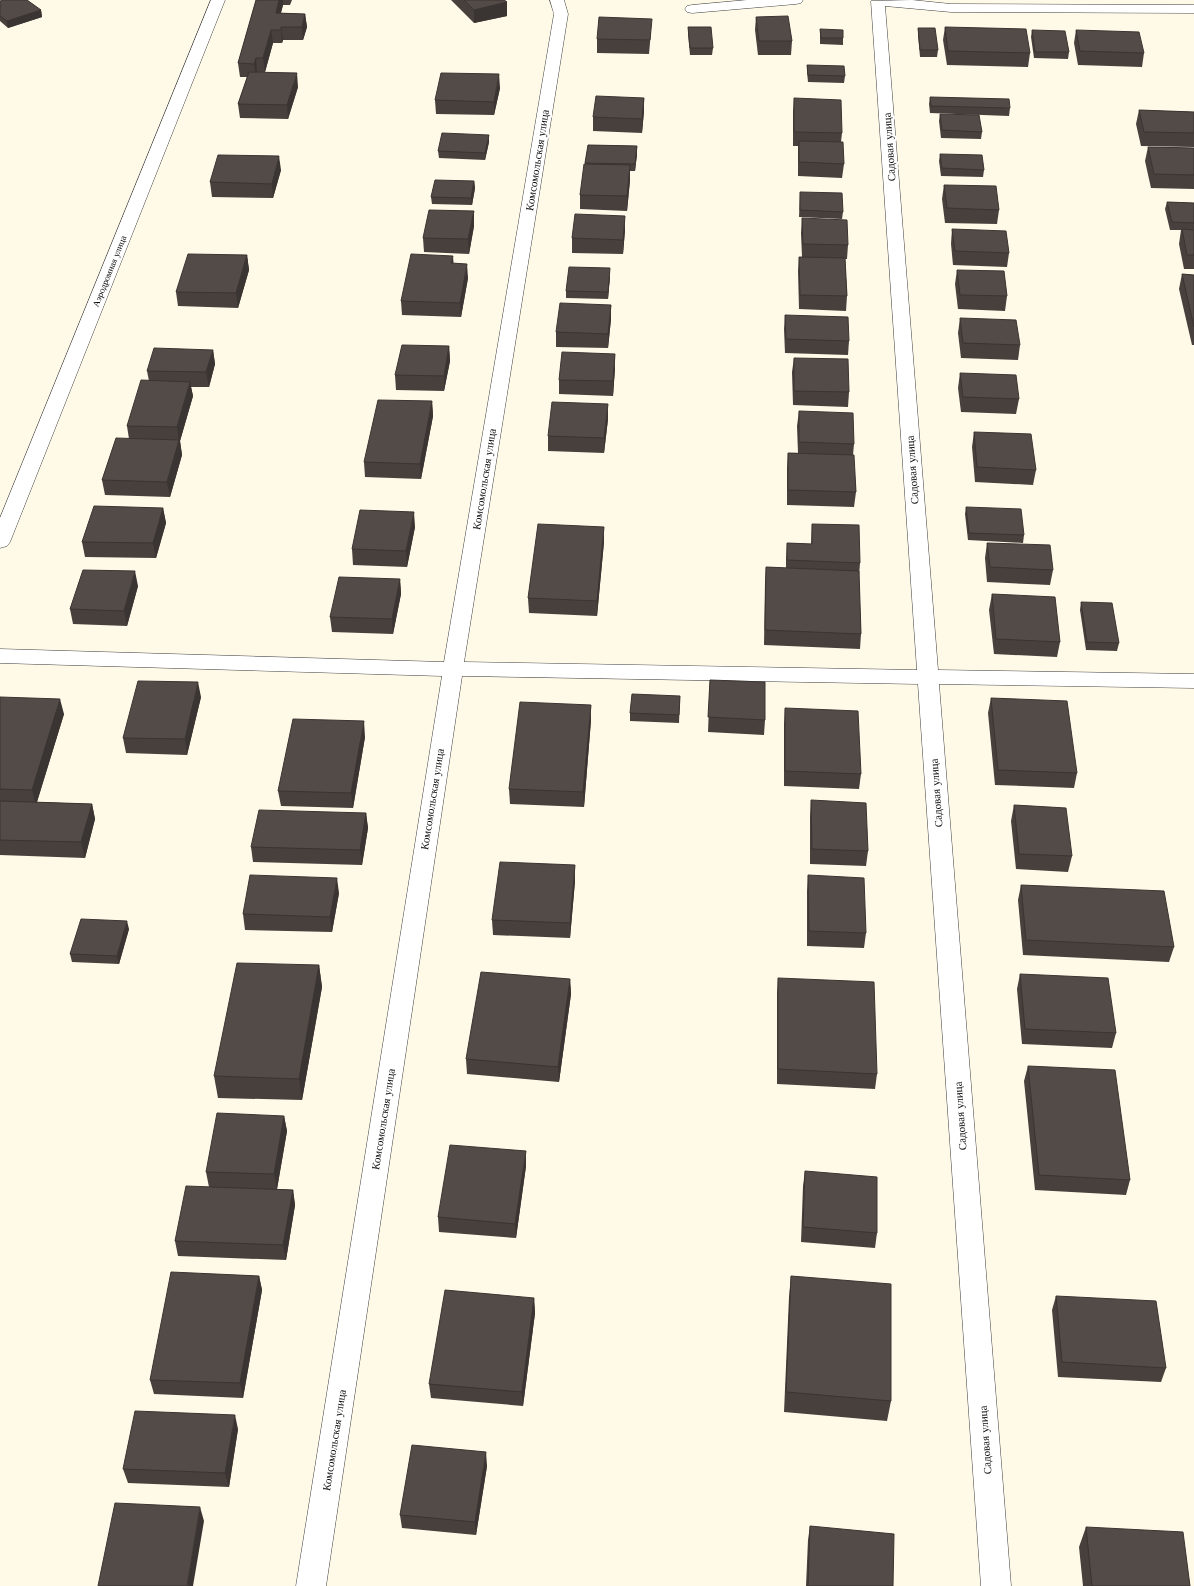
<svg xmlns="http://www.w3.org/2000/svg" width="1194" height="1586" font-family="'Libre Baskerville',serif">
<style>
.lines{fill:none;stroke-linecap:round;stroke-linejoin:round}
.lane-casing{stroke:#3e3e3e;stroke-width:1}
.street-casing{stroke:#3e3e3e;stroke-width:1}
.lane{fill:#fff;fill-rule:evenodd}
.street{fill:#fff;fill-rule:evenodd}
.wall{fill:#47403d}
.shaded-wall{fill:#3a3432}
.building{fill:#534b47;stroke:#3a3432}
.labels{text-anchor:middle;dominant-baseline:central;stroke-width:4;stroke-linejoin:round;paint-order:stroke}
.far-street-label{font-size:9px;fill:#0b0b0b;stroke:#fff}
.street-label{font-size:11px;fill:#0b0b0b;stroke:#fff}
</style>
<rect width="100%" height="100%" fill="#fff9e8"/>
<g class="lines">
<defs>
<polygon id="lane" points="747,0 803,0 801,3 796,4 692,13 687,12 685,9 687,6 692,5"/>
<g id="street">
<polygon points="211,0 225,0 10,542 7,546 0,548 0,518"/>
<polygon points="550,0 564,0 568,14 464,662 917,670 871,1 912,0 951,4 1194,5 1194,13 951,12 885,6 938,670 1194,674 1194,688 939,684 1011,1586 981,1586 918,684 462,676 326,1586 296,1586 442,676 0,663 0,649 444,662 554,14"/>
</g>
</defs>
<use href="#lane" class="lane-casing"/>
<use href="#street" class="street-casing"/>
<use href="#lane" class="lane"/>
<use href="#street" class="street"/>
</g>
<g class="wall">
<polygon points="256,0 292,0 290,5 283,5 281,13 305,14 307,27 303,40 283,40 282,43 273,43 265,72 257,72 298,87 288,119 240,118 238,104 247,77 240,77 238,63"/>
<polygon points="451,0 504,0 507,2 507,16 474,23"/>
<polygon points="0,1 41,10 42,17 8,28 0,21"/>
<polygon points="756,17 792,41 791,55 758,55 755,30"/>
<polygon points="688,27 713,48 712,55 690,55 688,34"/>
<polygon points="945,27 1030,53 1028,67 947,65 943,40"/>
<polygon points="918,28 938,50 937,57 920,57 918,35"/>
<polygon points="820,29 843,38 843,45 820,44"/>
<polygon points="1032,30 1069,52 1068,59 1034,58 1031,37"/>
<polygon points="1076,30 1144,53 1142,67 1078,65 1074,43"/>
<polygon points="651,32 649,54 597,53 597,39"/>
<polygon points="807,65 845,76 844,83 808,82 807,72"/>
<polygon points="500,88 494,115 436,114 435,100"/>
<polygon points="930,97 1010,108 1009,116 930,113 929,104"/>
<polygon points="644,98 644,111 642,133 593,131 593,117"/>
<polygon points="794,98 842,133 841,142 844,164 842,178 798,176 798,146 793,146 793,112"/>
<polygon points="1139,110 1194,112 1194,147 1141,146 1136,124"/>
<polygon points="940,114 982,132 981,139 941,138 939,121"/>
<polygon points="489,142 485,160 439,158 438,151"/>
<polygon points="588,145 637,146 637,154 635,171 630,171 630,180 627,211 580,209 580,195"/>
<polygon points="1148,147 1194,148 1194,189 1151,188 1145,161"/>
<polygon points="940,154 984,170 983,177 941,176 939,161"/>
<polygon points="281,170 273,198 212,197 210,182"/>
<polygon points="474,181 475,188 472,205 432,204 431,197"/>
<polygon points="944,185 999,210 997,224 945,223 942,199"/>
<polygon points="800,192 843,212 842,219 799,217"/>
<polygon points="1167,202 1194,203 1194,269 1184,269 1179,244 1181,230 1170,230 1165,209"/>
<polygon points="474,211 474,226 469,254 424,252 423,238"/>
<polygon points="802,218 848,245 847,259 845,259 847,296 846,311 799,309 798,271 799,257 802,257 801,233"/>
<polygon points="952,229 1009,253 1007,267 953,265 951,244"/>
<polygon points="625,230 623,254 572,253 572,238"/>
<polygon points="247,255 249,270 238,308 178,306 176,292"/>
<polygon points="453,264 468,278 461,317 402,315 401,301"/>
<polygon points="957,270 1007,296 1005,311 958,309 955,284"/>
<polygon points="1182,274 1194,275 1194,345 1192,345 1179,289"/>
<polygon points="610,276 608,299 566,298 566,291"/>
<polygon points="611,305 611,319 608,348 556,347 556,332"/>
<polygon points="785,315 849,341 848,355 785,353 784,329"/>
<polygon points="960,318 1020,345 1018,360 961,358 958,333"/>
<polygon points="449,346 450,361 444,391 396,390 395,375"/>
<polygon points="213,350 215,364 209,387 191,387 193,396 180,441 182,455 170,497 105,495 102,480 129,439 127,426 149,381 147,371"/>
<polygon points="794,358 849,392 848,407 793,405 792,372"/>
<polygon points="615,368 613,396 559,394 559,380"/>
<polygon points="960,373 1019,399 1016,414 961,412 958,388"/>
<polygon points="432,401 433,416 421,479 365,477 364,462"/>
<polygon points="799,411 854,444 853,455 856,492 854,507 787,505 787,468 788,453 798,453 797,426"/>
<polygon points="608,419 604,453 548,451 548,436"/>
<polygon points="974,432 1036,470 1033,485 975,482 972,447"/>
<polygon points="966,507 1024,535 1023,543 968,540 965,514"/>
<polygon points="163,508 166,523 156,558 85,557 82,542"/>
<polygon points="812,524 860,563 859,576 861,634 860,649 764,645 765,582 766,567 786,568 786,559 787,543 811,544"/>
<polygon points="415,527 407,567 353,565 352,549"/>
<polygon points="604,542 597,616 529,613 528,598"/>
<polygon points="987,543 1053,570 1050,585 987,582 985,558"/>
<polygon points="400,579 401,594 393,634 332,632 330,617"/>
<polygon points="138,586 127,626 73,624 70,609"/>
<polygon points="992,594 1060,642 1057,657 994,654 989,610"/>
<polygon points="1081,602 1119,643 1117,651 1086,650 1080,610"/>
<polygon points="710,680 765,720 764,735 708,732"/>
<polygon points="680,696 679,723 630,721 630,713"/>
<polygon points="0,697 64,714 37,802 92,804 95,819 85,858 0,855"/>
<polygon points="201,697 187,755 126,753 123,738"/>
<polygon points="991,698 1077,773 1074,788 995,785 988,713"/>
<polygon points="785,708 861,774 859,789 784,786 784,724"/>
<polygon points="591,720 584,807 510,804 509,789"/>
<polygon points="365,737 353,808 281,806 278,791"/>
<polygon points="811,800 868,851 866,866 810,864 810,816"/>
<polygon points="1014,805 1072,856 1068,872 1016,869 1011,821"/>
<polygon points="366,813 368,828 362,865 253,862 251,847"/>
<polygon points="808,875 866,933 864,948 807,946 807,891"/>
<polygon points="575,881 570,938 493,935 492,920"/>
<polygon points="1021,885 1174,947 1169,962 1023,955 1018,900"/>
<polygon points="339,893 332,932 245,930 243,914"/>
<polygon points="129,929 119,964 72,962 70,954"/>
<polygon points="319,965 322,987 302,1100 218,1098 214,1076"/>
<polygon points="1020,974 1116,1033 1112,1048 1022,1044 1017,989"/>
<polygon points="778,978 877,1074 875,1089 777,1084 777,993"/>
<polygon points="570,979 571,994 559,1082 467,1074 466,1059"/>
<polygon points="1028,1066 1130,1180 1126,1195 1035,1190 1024,1081"/>
<polygon points="284,1116 287,1131 277,1189 293,1190 295,1205 286,1260 178,1256 175,1241 209,1187 206,1172"/>
<polygon points="526,1166 516,1238 439,1232 438,1217"/>
<polygon points="805,1171 877,1233 875,1248 801,1242 803,1186"/>
<polygon points="259,1276 262,1290 243,1398 154,1394 150,1380"/>
<polygon points="791,1276 891,1401 887,1421 784,1412 789,1297"/>
<polygon points="1056,1296 1166,1368 1161,1382 1058,1377 1052,1310"/>
<polygon points="534,1298 535,1313 523,1406 431,1398 429,1384"/>
<polygon points="238,1429 229,1487 128,1483 123,1469"/>
<polygon points="487,1466 476,1535 402,1528 400,1515"/>
<polygon points="810,1526 893,1586 806,1586 808,1540"/>
<polygon points="1086,1527 1190,1586 1083,1586 1079,1547"/>
</g>
<g class="shaded-wall">
<polygon points="279,0 283,0 283,5 277,27 276,13"/>
<polygon points="507,2 507,16 474,23 474,10"/>
<polygon points="41,10 42,17 8,28 7,21"/>
<polygon points="305,14 307,27 303,40 302,27"/>
<polygon points="281,27 283,40 282,43 281,30"/>
<polygon points="271,30 273,43 265,72 263,58"/>
<polygon points="256,58 257,72 256,77 254,64"/>
<polygon points="297,73 298,87 288,119 287,105"/>
<polygon points="499,74 500,88 494,115 494,102"/>
<polygon points="644,98 644,111 642,133 642,119"/>
<polygon points="489,135 489,142 485,160 485,153"/>
<polygon points="637,146 637,154 635,171 635,164"/>
<polygon points="279,156 281,170 273,198 272,184"/>
<polygon points="630,165 630,180 627,211 627,196"/>
<polygon points="474,181 475,188 472,205 471,198"/>
<polygon points="474,211 474,226 469,254 468,239"/>
<polygon points="625,216 625,230 623,254 623,240"/>
<polygon points="247,255 249,270 238,308 236,293"/>
<polygon points="453,256 454,270 451,263"/>
<polygon points="467,264 468,278 461,317 460,303"/>
<polygon points="610,268 610,276 608,299 608,292"/>
<polygon points="611,305 611,319 608,348 608,334"/>
<polygon points="449,346 450,361 444,391 444,376"/>
<polygon points="213,350 215,364 209,387 206,372"/>
<polygon points="615,354 615,368 613,396 613,381"/>
<polygon points="190,382 193,396 180,441 182,455 170,497 167,482 179,441 177,427"/>
<polygon points="432,401 433,416 421,479 420,464"/>
<polygon points="608,404 608,419 604,453 604,438"/>
<polygon points="163,508 166,523 156,558 153,543"/>
<polygon points="414,512 415,527 407,567 406,551"/>
<polygon points="604,527 604,542 597,616 597,601"/>
<polygon points="135,571 138,586 127,626 124,611"/>
<polygon points="400,579 401,594 393,634 392,619"/>
<polygon points="198,682 201,697 187,755 185,739"/>
<polygon points="60,699 64,714 36,805 32,790"/>
<polygon points="591,705 591,720 584,807 583,792"/>
<polygon points="364,721 365,737 353,808 351,793"/>
<polygon points="92,804 95,819 85,858 81,842"/>
<polygon points="366,813 368,828 362,865 360,850"/>
<polygon points="575,865 575,881 570,938 570,923"/>
<polygon points="337,878 339,893 332,932 330,917"/>
<polygon points="127,921 129,929 119,964 117,956"/>
<polygon points="319,965 322,987 302,1100 299,1079"/>
<polygon points="570,979 571,994 559,1082 558,1067"/>
<polygon points="284,1116 287,1131 277,1189 274,1174"/>
<polygon points="526,1151 526,1166 516,1238 515,1224"/>
<polygon points="293,1190 295,1205 286,1260 283,1245"/>
<polygon points="259,1276 262,1290 243,1398 240,1383"/>
<polygon points="534,1298 535,1313 523,1406 522,1392"/>
<polygon points="235,1415 238,1429 229,1487 225,1473"/>
<polygon points="486,1452 487,1466 476,1535 475,1522"/>
<polygon points="200,1507 204,1521 193,1586 187,1586"/>
</g>
<g class="building">
<polygon points="4,0 27,0 41,10 7,21 0,16 0,1"/>
<polygon points="256,0 279,0 276,13 305,14 302,27 281,27 281,30 271,30 263,58 256,58 254,64 238,63"/>
<polygon points="464,0 504,0 507,2 474,10"/>
<polygon points="788,16 792,41 759,41 756,17"/>
<polygon points="599,17 652,19 650,40 597,39"/>
<polygon points="688,27 711,27 713,48 690,48"/>
<polygon points="945,27 1026,29 1030,53 948,51"/>
<polygon points="918,28 935,28 938,50 920,50"/>
<polygon points="820,29 843,30 843,38 821,38"/>
<polygon points="1032,30 1065,31 1069,52 1035,52"/>
<polygon points="1076,30 1139,32 1144,53 1080,51"/>
<polygon points="807,65 844,66 845,76 808,75"/>
<polygon points="249,72 297,73 287,105 238,104"/>
<polygon points="441,73 499,74 494,102 435,100"/>
<polygon points="596,96 644,98 642,119 593,117"/>
<polygon points="930,97 1009,99 1010,108 931,106"/>
<polygon points="794,98 841,100 842,133 794,132"/>
<polygon points="1139,110 1194,112 1194,133 1144,132"/>
<polygon points="940,114 979,115 982,132 942,130"/>
<polygon points="442,133 489,135 485,153 438,151"/>
<polygon points="799,141 843,142 844,164 799,162"/>
<polygon points="588,145 637,146 635,164 585,163"/>
<polygon points="1148,147 1194,148 1194,175 1154,174"/>
<polygon points="940,154 982,155 984,170 942,168"/>
<polygon points="218,155 279,156 272,184 210,182"/>
<polygon points="584,164 630,165 627,196 580,195"/>
<polygon points="435,180 474,181 471,198 431,197"/>
<polygon points="944,185 996,186 999,210 947,208"/>
<polygon points="800,192 842,193 843,212 800,210"/>
<polygon points="1167,202 1194,203 1194,223 1172,222"/>
<polygon points="429,210 474,211 468,239 423,238"/>
<polygon points="575,214 625,216 623,240 572,238"/>
<polygon points="802,218 847,220 848,245 803,244"/>
<polygon points="952,229 1006,231 1009,253 955,251"/>
<polygon points="1182,229 1194,230 1194,255 1187,255"/>
<polygon points="188,254 247,255 236,293 176,292"/>
<polygon points="411,254 453,256 451,263 467,264 460,303 401,301"/>
<polygon points="799,257 845,258 847,296 800,295"/>
<polygon points="569,267 610,268 608,292 566,291"/>
<polygon points="957,270 1004,271 1007,296 960,295"/>
<polygon points="1182,274 1194,275 1194,327"/>
<polygon points="560,303 611,305 608,334 556,332"/>
<polygon points="785,315 848,317 849,341 786,339"/>
<polygon points="960,318 1016,320 1020,345 963,343"/>
<polygon points="402,345 449,346 444,376 395,375"/>
<polygon points="154,348 213,350 206,372 147,371"/>
<polygon points="562,352 615,354 613,381 559,380"/>
<polygon points="794,358 848,359 849,392 794,391"/>
<polygon points="960,373 1016,375 1019,399 963,397"/>
<polygon points="141,380 190,382 177,427 127,426"/>
<polygon points="378,400 432,401 420,464 364,462"/>
<polygon points="552,402 608,404 604,438 548,436"/>
<polygon points="799,411 853,413 854,444 799,442"/>
<polygon points="974,432 1031,434 1036,470 977,467"/>
<polygon points="116,438 179,440 167,482 102,480"/>
<polygon points="788,453 854,455 856,492 788,490"/>
<polygon points="94,506 163,508 153,543 82,542"/>
<polygon points="966,507 1021,509 1024,535 969,533"/>
<polygon points="360,510 414,512 406,551 352,549"/>
<polygon points="538,524 604,527 597,601 528,598"/>
<polygon points="812,524 859,525 860,563 787,560 787,543 812,544"/>
<polygon points="987,543 1050,545 1053,570 990,567"/>
<polygon points="766,567 859,571 861,634 765,630"/>
<polygon points="83,570 135,571 124,611 70,609"/>
<polygon points="339,577 400,579 392,619 330,617"/>
<polygon points="992,594 1055,597 1060,642 996,639"/>
<polygon points="1081,602 1112,603 1119,643 1087,642"/>
<polygon points="710,680 765,682 765,720 708,717"/>
<polygon points="138,681 198,682 185,739 123,738"/>
<polygon points="632,694 680,696 679,715 630,713"/>
<polygon points="0,697 60,699 32,790 0,789"/>
<polygon points="991,698 1067,701 1077,773 998,770"/>
<polygon points="520,702 591,705 583,792 509,789"/>
<polygon points="785,708 858,711 861,774 785,771"/>
<polygon points="293,719 364,721 351,793 278,791"/>
<polygon points="811,800 866,803 868,851 812,849"/>
<polygon points="0,801 92,804 81,842 0,840"/>
<polygon points="1014,805 1066,808 1072,856 1019,854"/>
<polygon points="259,810 366,813 360,850 251,847"/>
<polygon points="500,862 575,865 570,923 492,920"/>
<polygon points="250,875 337,878 330,917 243,914"/>
<polygon points="808,875 864,878 866,933 809,931"/>
<polygon points="1021,885 1164,891 1174,947 1026,940"/>
<polygon points="81,919 127,921 117,956 70,954"/>
<polygon points="237,963 319,965 299,1079 214,1076"/>
<polygon points="481,972 570,979 558,1067 466,1059"/>
<polygon points="1020,974 1108,978 1116,1033 1025,1029"/>
<polygon points="778,978 874,982 877,1074 778,1069"/>
<polygon points="1028,1066 1115,1070 1130,1180 1039,1175"/>
<polygon points="217,1113 284,1116 274,1174 206,1172"/>
<polygon points="450,1145 526,1151 515,1224 438,1217"/>
<polygon points="805,1171 877,1177 877,1233 803,1227"/>
<polygon points="186,1186 293,1190 283,1245 175,1241"/>
<polygon points="171,1272 259,1276 240,1383 150,1380"/>
<polygon points="791,1276 891,1284 891,1401 786,1392"/>
<polygon points="445,1290 534,1298 522,1392 429,1384"/>
<polygon points="1056,1296 1156,1301 1166,1368 1062,1362"/>
<polygon points="135,1411 235,1415 225,1473 123,1469"/>
<polygon points="412,1445 486,1452 475,1522 400,1515"/>
<polygon points="115,1503 200,1507 187,1586 98,1586"/>
<polygon points="810,1526 894,1534 893,1586 808,1586"/>
<polygon points="1086,1527 1183,1532 1190,1586 1092,1586"/>
</g>
<g class="labels">
<g class="far-street-label">
<text transform="translate(109 271) rotate(-68)">Аэродромная улица</text>
</g>
<g class="street-label">
<text transform="translate(889 147) rotate(-94)">Садовая улица</text>
<text transform="translate(537 160) rotate(-81)">Комсомольская улица</text>
<text transform="translate(912 470) rotate(-94)">Садовая улица</text>
<text transform="translate(484 479) rotate(-81)">Комсомольская улица</text>
<text transform="translate(936 793) rotate(-94)">Садовая улица</text>
<text transform="translate(432 799) rotate(-81)">Комсомольская улица</text>
<text transform="translate(960 1116) rotate(-94)">Садовая улица</text>
<text transform="translate(383 1119) rotate(-81)">Комсомольская улица</text>
<text transform="translate(334 1440) rotate(-81)">Комсомольская улица</text>
<text transform="translate(985 1440) rotate(-94)">Садовая улица</text>
</g>
</g>
</svg>
